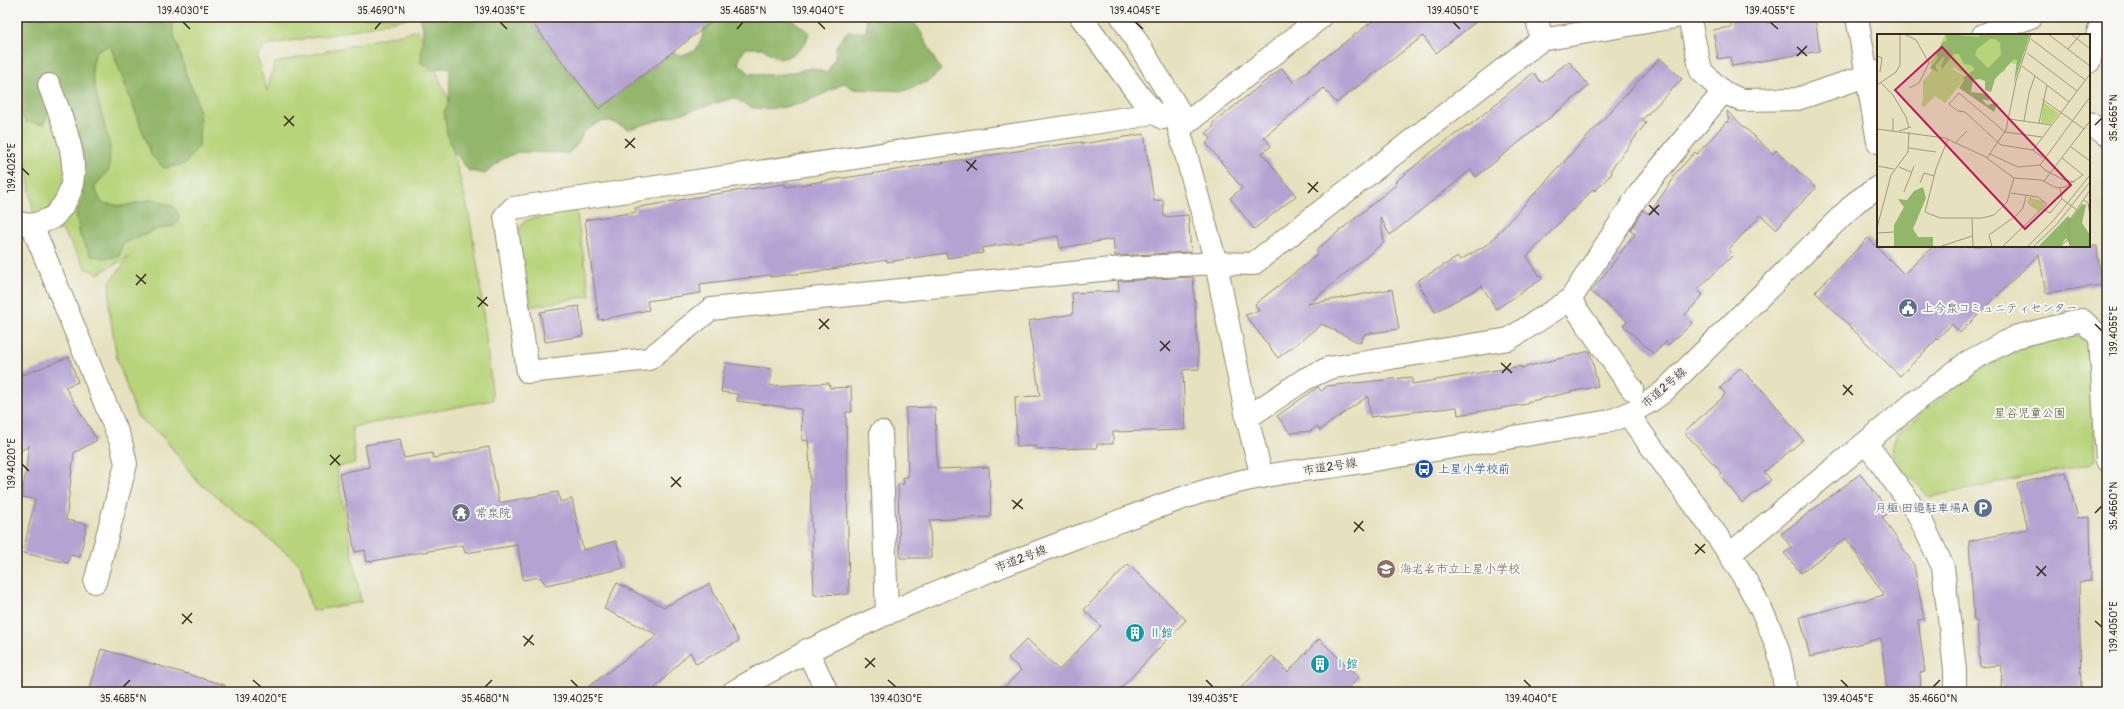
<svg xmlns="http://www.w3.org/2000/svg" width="2124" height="709" font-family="Pangolin,'Klee One',sans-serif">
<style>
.green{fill:#b8d47a;stroke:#7a7f4c}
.forest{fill:#92b66a;stroke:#667044}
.building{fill:#b4a3d2}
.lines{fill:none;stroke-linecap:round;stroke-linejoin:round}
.minor-casing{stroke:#90866e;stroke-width:24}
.minor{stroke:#fff;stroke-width:22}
.ticks{fill:none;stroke:#3b2a1e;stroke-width:1.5}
.labels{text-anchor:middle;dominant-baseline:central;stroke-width:4;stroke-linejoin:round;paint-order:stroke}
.service-label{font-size:12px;fill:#4e5e75;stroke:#f6f6f2;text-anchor:start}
.street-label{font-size:12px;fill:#3b2a1e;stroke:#f6f6f2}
.park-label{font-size:12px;fill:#5a5435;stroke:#f6f6f2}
.transit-label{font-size:12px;fill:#164399;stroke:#f6f6f2;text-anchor:start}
.worship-label{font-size:12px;fill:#5b616d;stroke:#f6f6f2;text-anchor:start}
.education-label{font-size:12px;fill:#785e54;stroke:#f6f6f2;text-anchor:start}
.culture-label{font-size:12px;fill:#0d838f;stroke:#f6f6f2;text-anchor:start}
.inset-road{fill:none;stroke:#a2987e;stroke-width:1}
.view{fill:#c2185b;fill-opacity:0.15;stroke:#c2185b;stroke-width:2}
.inset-edge{fill:none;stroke:#3b2a1e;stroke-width:2}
.neatline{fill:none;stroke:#3b2a1e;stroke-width:1.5}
.ticks-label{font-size:10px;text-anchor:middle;fill:#3b2a1e}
</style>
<rect width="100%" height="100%" fill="#f6f6f2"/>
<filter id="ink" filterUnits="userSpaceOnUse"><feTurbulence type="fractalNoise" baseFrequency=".025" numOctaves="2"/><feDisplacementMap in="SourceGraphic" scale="8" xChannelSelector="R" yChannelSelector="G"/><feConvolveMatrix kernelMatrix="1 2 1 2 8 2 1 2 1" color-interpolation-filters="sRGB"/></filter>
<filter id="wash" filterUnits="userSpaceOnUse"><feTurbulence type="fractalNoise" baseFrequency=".012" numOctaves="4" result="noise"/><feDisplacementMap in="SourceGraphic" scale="16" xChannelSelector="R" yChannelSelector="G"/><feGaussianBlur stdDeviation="0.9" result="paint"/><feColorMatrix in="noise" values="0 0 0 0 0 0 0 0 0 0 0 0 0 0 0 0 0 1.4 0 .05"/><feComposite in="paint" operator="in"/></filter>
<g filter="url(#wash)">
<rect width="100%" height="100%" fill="#e6e1be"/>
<g class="green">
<polygon points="17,17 413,17 334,34 265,45 256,56 267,91 275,63 418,30 449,101 453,150 469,214 479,275 493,400 352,427 355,463 336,467 361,602 312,611 300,564 197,481 164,438 137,416 117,359 109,308 110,282 129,257 97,274 86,268 62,230 51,230 33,211 17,100"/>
<polygon points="576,210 590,296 528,307 517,233 524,222 529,219"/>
<polygon points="2068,334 2080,336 2088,347 2096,458 2093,463 1929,497 1893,458 1892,447 1897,434 1973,372 2020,350"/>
<polygon points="793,687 812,688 814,692 783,692"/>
</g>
<g class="forest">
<polygon points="17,17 173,17 173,32 188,80 196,96 200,120 199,146 185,164 164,168 152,156 110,45 96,51 92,68 95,90 110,146 109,170 94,187 102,203 123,206 154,199 174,207 180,218 174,226 157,229 122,244 119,257 106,258 91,256 80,236 76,213 83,200 82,183 49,109 44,124 26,122 17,107"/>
<path d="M419 17H528L599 109 673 52 682 56 696 50 702 38 707 17H788L809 32C806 48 795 56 779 59L762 48H745L738 63 749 73 765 75 784 74 812 68 827 73 835 58 836 46 847 32H866L867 21 864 17H908C925 31 929 53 941 70L929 81 904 91 854 89 844 83C817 99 786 112 754 108 748 107 740 101 734 98L629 129 610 121 599 122 583 132 579 142 569 153 518 152 501 160 485 174 469 171 453 150 447 133 444 112 449 101 450 69 442 68 433 70 421 63 423 27Z"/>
</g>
<g id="blocks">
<g class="building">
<polygon points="528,17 718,17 599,109"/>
<polygon points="1378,17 1482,17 1436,53 1423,36 1336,103 1324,88 1264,137 1271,146 1262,153 1296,196 1254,229 1230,198 1242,188 1206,143 1211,139 1206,133 1214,126 1212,124 1282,68 1293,82"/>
<polygon points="1730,17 1759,17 1760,22 1767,21 1767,23 1801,17 1815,17 1820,51 1732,66 1730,57 1718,59 1713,30 1731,27"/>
<polygon points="1660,58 1682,79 1642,120 1646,123 1610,171 1612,173 1595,191 1593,189 1573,211 1572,209 1527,257 1542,279 1496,309 1482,286 1435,312 1417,281 1458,257 1460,260 1488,244"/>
<polygon points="1569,61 1589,86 1476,177 1471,170 1390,235 1380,217 1384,242 1308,304 1392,289 1399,329 1365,334 1360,343 1322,324 1278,358 1245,315 1259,311 1255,304 1306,264 1318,253 1316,250 1397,184 1395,182 1433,151 1468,125 1469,126 1533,73 1542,83"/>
<polygon points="1727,111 1773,154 1776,150 1816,188 1776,229 1761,215 1728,250 1733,255 1697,290 1703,295 1685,315 1693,323 1668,345 1666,342 1654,354 1623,325 1627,321 1591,292 1635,234 1630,231 1643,210 1649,214 1674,178 1673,176 1695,152 1697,154 1727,121 1729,123"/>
<polygon points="1144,134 1154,201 1163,200 1164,217 1188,215 1191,252 1115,256 1113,239 1060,248 1058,236 982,248 983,253 947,258 946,253 887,262 887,260 813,272 770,277 770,275 700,284 701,293 647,301 649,310 599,320 585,220 636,212 635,208 708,195 785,184 786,187 1043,147 1082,142 1082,144"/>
<polygon points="1868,238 1904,274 1933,246 2097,246 2101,285 2046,293 2039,254 1960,333 1952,324 1900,376 1815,292"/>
<polygon points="1193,277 1199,369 1183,370 1185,430 1113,432 1113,444 1097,444 1097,448 1036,449 1036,446 1017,447 1015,397 1040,396 1028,321 1073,314 1072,293 1119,291 1118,281"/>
<polygon points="579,306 583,336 545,342 540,312"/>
<polygon points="1590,351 1598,386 1527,402 1527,404 1458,415 1457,407 1370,417 1368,396 1320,430 1317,426 1311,431 1290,433 1277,416 1318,387 1321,391 1327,386 1412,377 1412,384 1521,366 1521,368"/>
<polygon points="69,357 78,382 65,387 97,440 74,453 66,520 87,524 80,557 70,555 68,563 23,553 35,499 22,497 29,445 17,454 17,377"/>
<polygon points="725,363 772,369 770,386 829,383 830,388 851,387 852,412 846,412 849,594 814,595 809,450 808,440 802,441 801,409 737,401 738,394 721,392"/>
<polygon points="1740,368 1768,396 1803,440 1764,472 1771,480 1742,503 1720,475 1722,473 1684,432 1722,398 1725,393 1720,388"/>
<polygon points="935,407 937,469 989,467 991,517 930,520 931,558 900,558 898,484 904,484 903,477 908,477 906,408"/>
<polygon points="400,439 404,458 432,453 433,458 489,447 499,503 558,492 560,502 572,499 583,550 616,541 624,568 546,585 540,577 523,580 518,545 465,553 463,545 367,562 365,550 355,552 340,473 369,467 365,445"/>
<polygon points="2066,472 2078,518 2090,517 2091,581 2079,582 2081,691 2001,692 2002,665 1980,667 1977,621 1974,621 1969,541 2028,529 2017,484"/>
<polygon points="1860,474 1890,512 1882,517 1914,565 1924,619 1918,620 1925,672 1920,673 1921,692 1887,692 1881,638 1810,657 1800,617 1884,595 1846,538 1801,573 1784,553 1792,548 1781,534"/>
<polygon points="1128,564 1186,620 1117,692 1000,692 1021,670 1008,658 1027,639 1059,670 1101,626 1084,610"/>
<polygon points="617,583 664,607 709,584 739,641 696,664 690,652 651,692 581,692 658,635 604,609"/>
<polygon points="1319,639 1359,677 1344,692 1237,692 1272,656 1288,672"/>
<polygon points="101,649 225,685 224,692 89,692"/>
</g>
</g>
</g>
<g filter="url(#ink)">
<use href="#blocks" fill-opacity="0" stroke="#90866e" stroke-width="1"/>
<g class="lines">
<defs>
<g id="minor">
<polyline points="1081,17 1141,98 1153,112 1163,118"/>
<polyline points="1122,17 1179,111 1179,129 1216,263 1247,418 1262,477"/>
<polyline points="1537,17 1541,40"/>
<polyline points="1689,17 1701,71 1723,92 1741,100 1797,99 1878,72"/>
<polyline points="1857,17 1878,142"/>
<polyline points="1983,35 2031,17"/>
<polyline points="2089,62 2103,17"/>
<polyline points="1153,112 1134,117 513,208 505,216 528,372 649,359 711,309 1111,269 1216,263 1253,264 1541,40 1676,17"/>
<polyline points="2089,123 2107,135"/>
<polyline points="1179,129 1321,17"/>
<polyline points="17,223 32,225 121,442 126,464 95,582"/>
<path d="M32 225C39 223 47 221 53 217 56 215 58 211 61 208 89 173 62 121 49 85"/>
<polyline points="1570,300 1632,389"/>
<path d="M1629 415C1680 491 1746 559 1777 647 1782 661 1783 678 1786 692"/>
<polyline points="1247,418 1305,379 1329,368 1509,339 1570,300 1639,194 1723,92"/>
<polyline points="881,432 887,614"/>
<polyline points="1866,443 1918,514 1943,567 1955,670 1955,692"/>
<polyline points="1730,554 1915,402 1968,362 2015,337 2082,320 2100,337 2107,460"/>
<polyline points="807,650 827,692"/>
<path d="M733 692C844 627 965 579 1085 534 1142 513 1201 488 1261 477 1289 471 1317 469 1344 465 1433 450 1522 435 1610 421 1630 414 1645 406 1662 393L1856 202 1878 187"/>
</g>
</defs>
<use href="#minor" class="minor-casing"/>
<use href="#minor" class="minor"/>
</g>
</g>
<path class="ticks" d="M183 22 190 29M500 22 507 29M818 22 825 29M1135 22 1143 29M1453 22 1460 29M1770 22 1778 29M375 29 381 22M737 29 743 22M1797 47 1807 56M1797 56 1807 46M284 116 294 126M2095 125 2102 118M284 126 294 116M625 139 635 148M625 148 635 138M966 161 977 170M22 168 29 175M967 171 976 160M1308 183 1318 192M1308 193 1318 182M1649 205 1659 215M1649 215 1659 205M136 275 146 284M136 285 146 274M477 297 488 306M478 307 487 297M819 319 829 329M2095 324 2102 331M819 329 829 319M1160 341 1170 351M1160 351 1170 341M1501 363 1512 373M1502 373 1511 363M1843 385 1853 395M1843 395 1852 385M330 455 340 465M22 464 29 471M330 465 340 455M671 477 681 487M671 487 681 477M1012 500 1023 509M1013 509 1022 499M2095 513 2102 506M1354 522 1364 531M1354 532 1363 521M1695 544 1705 553M1695 554 1705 544M2036 566 2046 576M2037 576 2046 566M182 614 192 623M2095 621 2102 627M182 624 192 613M523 636 534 645M524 646 533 635M865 658 875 667M865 668 875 658M253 680 261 687M571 680 578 687M888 680 896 687M1206 680 1213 687M1524 680 1531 687M1841 680 1848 687M123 687 130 680M485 687 492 680M1933 687 1940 680"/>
<defs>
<symbol id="civic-disc" viewBox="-11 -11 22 22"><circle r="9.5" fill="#5c6f8a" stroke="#f6f6f2"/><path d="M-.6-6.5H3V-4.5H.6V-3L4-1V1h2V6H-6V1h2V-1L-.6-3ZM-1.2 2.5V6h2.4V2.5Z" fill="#fff"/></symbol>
<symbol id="bus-disc" viewBox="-11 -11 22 22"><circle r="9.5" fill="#1a4fb4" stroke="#f6f6f2"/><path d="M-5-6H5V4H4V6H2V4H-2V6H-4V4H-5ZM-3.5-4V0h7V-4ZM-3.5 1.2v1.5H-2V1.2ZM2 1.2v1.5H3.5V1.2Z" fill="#fff"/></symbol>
<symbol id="parking-disc" viewBox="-11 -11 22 22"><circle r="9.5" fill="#5c6f8a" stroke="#f6f6f2"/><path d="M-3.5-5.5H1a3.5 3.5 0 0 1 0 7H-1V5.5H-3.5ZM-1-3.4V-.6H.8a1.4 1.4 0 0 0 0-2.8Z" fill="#fff"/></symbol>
<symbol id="temple-disc" viewBox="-11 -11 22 22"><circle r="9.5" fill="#6b7280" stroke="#f6f6f2"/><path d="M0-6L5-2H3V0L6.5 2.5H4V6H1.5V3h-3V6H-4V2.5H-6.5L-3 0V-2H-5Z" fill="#fff"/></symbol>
<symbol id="school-disc" viewBox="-11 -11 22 22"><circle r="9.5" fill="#8d6e63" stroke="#f6f6f2"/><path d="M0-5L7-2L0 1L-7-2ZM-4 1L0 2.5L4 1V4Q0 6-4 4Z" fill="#fff"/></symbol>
<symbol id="building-disc" viewBox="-11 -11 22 22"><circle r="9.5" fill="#0f9aa8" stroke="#f6f6f2"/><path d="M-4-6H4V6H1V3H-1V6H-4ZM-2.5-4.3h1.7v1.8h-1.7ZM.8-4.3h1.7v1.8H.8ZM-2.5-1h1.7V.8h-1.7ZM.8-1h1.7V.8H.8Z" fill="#fff"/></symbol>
</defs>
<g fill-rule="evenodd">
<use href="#civic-disc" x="1897" y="297" width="22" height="22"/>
<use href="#bus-disc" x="1413" y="458" width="22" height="22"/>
<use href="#parking-disc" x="1972" y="497" width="22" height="22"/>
<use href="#temple-disc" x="450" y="502" width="22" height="22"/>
<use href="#school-disc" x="1375" y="558" width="22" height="22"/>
<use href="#building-disc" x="1124" y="622" width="22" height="22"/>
<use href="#building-disc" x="1309" y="653" width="22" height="22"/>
</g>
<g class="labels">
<g class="service-label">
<text x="1922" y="308">上今泉コミュニティセンター</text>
<text x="1969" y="508" text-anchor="end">月極 田邉駐車場A</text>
</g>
<g class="street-label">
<text transform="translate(1664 388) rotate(-41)">市道2号線</text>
<text transform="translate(1330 467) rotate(-9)">市道2号線</text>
<text transform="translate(1021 559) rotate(-21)">市道2号線</text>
</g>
<g class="park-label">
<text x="2030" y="413">星谷児童公園</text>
</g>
<g class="transit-label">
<text x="1438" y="469">上星小学校前</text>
</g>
<g class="worship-label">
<text x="475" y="513">常泉院</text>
</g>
<g class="education-label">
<text x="1400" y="569">海老名市立上星小学校</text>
</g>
<g class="culture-label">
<text x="1149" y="633">Ⅱ館</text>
<text x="1334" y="664">Ⅰ館</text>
</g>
</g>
<g transform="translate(1877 34)">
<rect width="213" height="213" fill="#e6e1be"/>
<path d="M68 0H153L141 30 132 29 127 38 98 40 88 41 77 33 75 35 88 42 85 48 68 69 58 62 47 73 44 70 46 67V47L55 37 53 28 61 17ZM166 68 182 79 174 90 164 89ZM152 163 169 168 162 178 150 169Z" fill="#b8d47a"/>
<path d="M69 0 102 3 103 0H153L137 49 140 26 137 25 118 45 114 58 108 56V47L103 45 96 46 94 58 111 60 112 67 105 65 110 71 118 69 122 70 119 72 117 78 82 54 87 46 86 44 98 35 94 31 87 30 82 20H77L65 35 64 32 68 23H66L58 32 61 38 53 34 61 24 59 20 66 8 70 7ZM113 5H118L123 9 124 21 111 34 98 21 100 15ZM46 153 49 164 36 195 41 203H56V213H17V191L27 173 21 165 30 166 37 157ZM205 170 209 171 205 189 213 201V213H194L189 204 183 213H161L191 182 194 185Z" fill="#92b66a" fill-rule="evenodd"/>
<path class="inset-road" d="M27 0 39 6 52 29 42 49 32 54M171 0 213 32M194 0 213 15M154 5 208 46M191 15 204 0M150 19 200 57M0 22 5 24 3 38M145 32 192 68M3 48 16 61 29 83 32 94M0 51 19 38 23 31V0M165 65 207 95M16 84V97M132 85 174 91M147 87 152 59 158 42M162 89 170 51M0 95 68 104 107 122 137 144 164 146 180 154 188 153 206 141 185 124M22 97 34 93M128 98 82 59 72 70 81 77 88 78 124 111 156 116 166 124M128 98 165 103M71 105 59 135 48 178 63 184H105L117 181 130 168 137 144M79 108 90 97M194 113 213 127M32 114 59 118M156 116 213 40M113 120 141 133 163 131M110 124 129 96 139 47 154 0M163 131 213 63M163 131 168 136 187 146 198 148M0 132 17 135M22 133 34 138M167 147 213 87M43 149 47 139 57 142M183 154 185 165 200 176M27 158 37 132M207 166 211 169 213 182M166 175 173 179 185 165M95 184 96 213M0 194 14 141 31 118 32 98M0 199 17 198M62 213 95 202M115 213 112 201 140 181 146 174 149 162M125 213 170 170 161 163 134 159M150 213 176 187 213 141M156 213 180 190 213 148M183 213 192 204M193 213 192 187 213 156"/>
<path class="view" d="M65 13 194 151 148 195 18 56Z"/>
<rect width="213" height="213" class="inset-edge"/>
</g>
<rect width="2124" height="709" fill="none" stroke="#f6f6f2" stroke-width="44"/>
<rect x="22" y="22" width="2080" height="665" class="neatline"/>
<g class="ticks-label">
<text x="183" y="14">139.4030°E</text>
<text x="381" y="14">35.4690°N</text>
<text x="500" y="14">139.4035°E</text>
<text x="743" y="14">35.4685°N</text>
<text x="818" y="14">139.4040°E</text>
<text x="1135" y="14">139.4045°E</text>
<text x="1453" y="14">139.4050°E</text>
<text x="1770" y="14">139.4055°E</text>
<text transform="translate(2113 118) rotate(-90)" y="4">35.4665°N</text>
<text transform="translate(11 168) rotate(-90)" y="4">139.4025°E</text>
<text transform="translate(2113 331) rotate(-90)" y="4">139.4055°E</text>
<text transform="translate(11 464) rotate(-90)" y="4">139.4020°E</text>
<text transform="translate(2113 506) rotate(-90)" y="4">35.4660°N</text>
<text transform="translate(2113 627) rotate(-90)" y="4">139.4050°E</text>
<text x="123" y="702">35.4685°N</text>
<text x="261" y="702">139.4020°E</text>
<text x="485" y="702">35.4680°N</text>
<text x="578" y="702">139.4025°E</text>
<text x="896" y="702">139.4030°E</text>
<text x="1213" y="702">139.4035°E</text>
<text x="1531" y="702">139.4040°E</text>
<text x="1848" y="702">139.4045°E</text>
<text x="1933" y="702">35.4660°N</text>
</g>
</svg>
